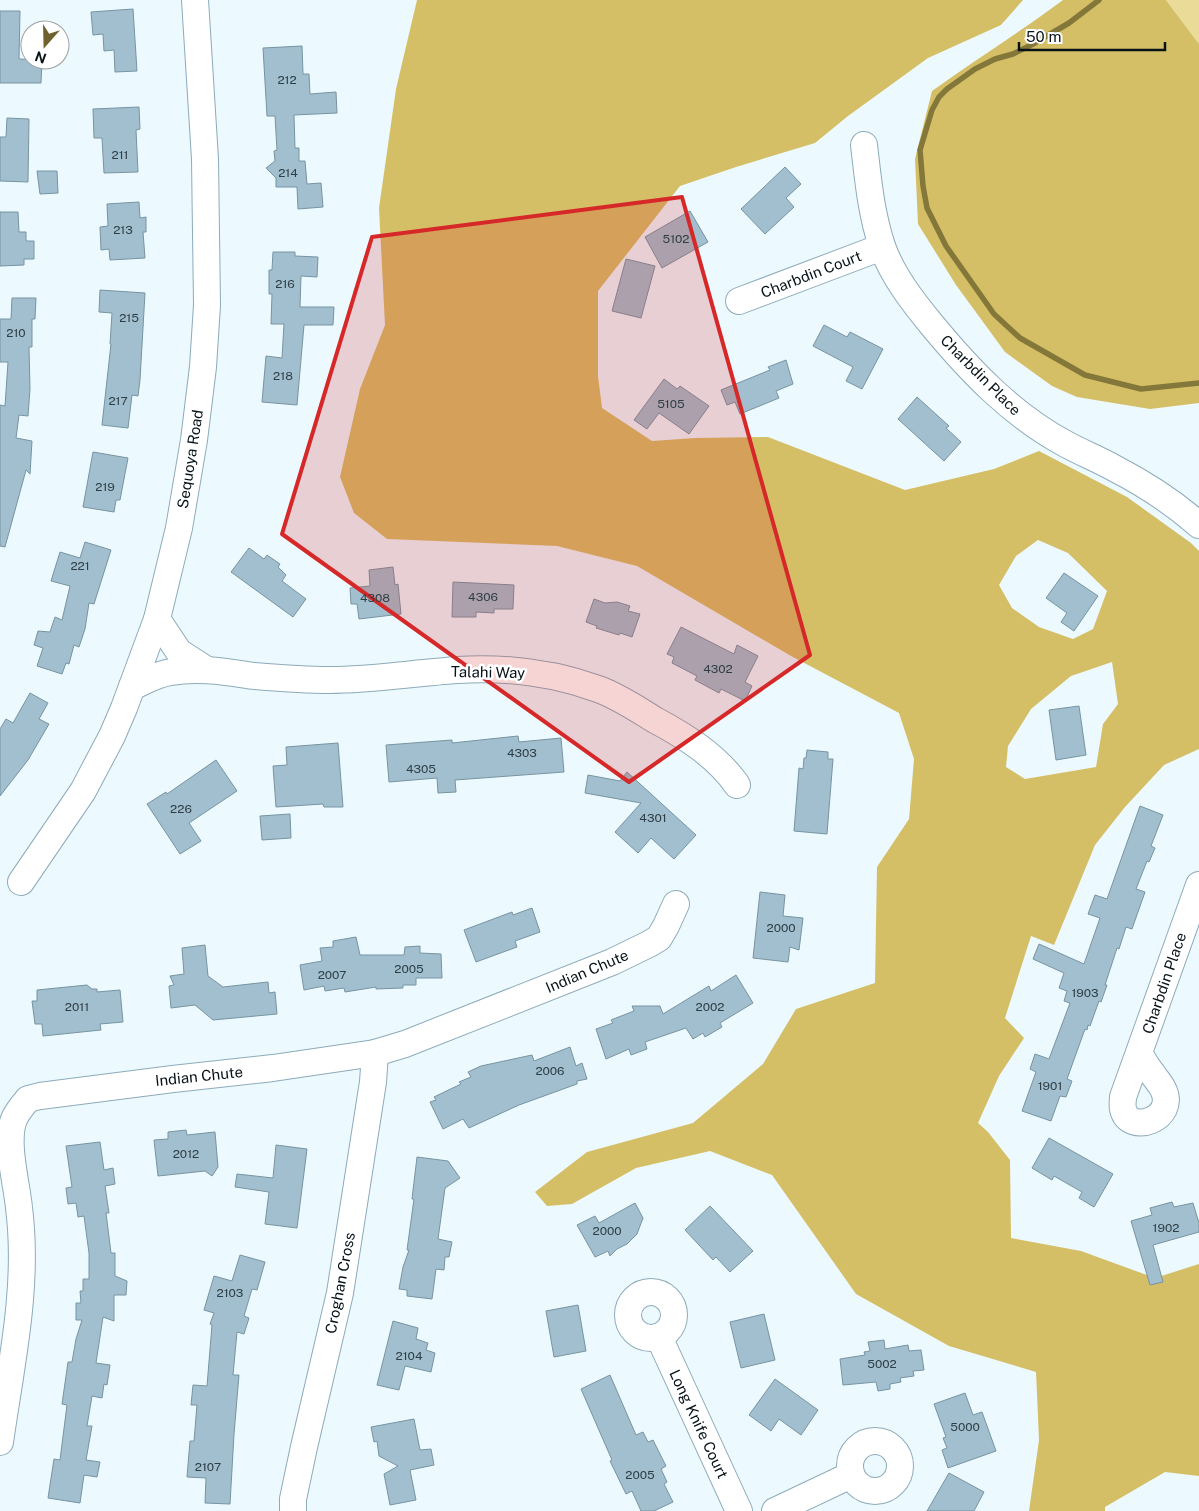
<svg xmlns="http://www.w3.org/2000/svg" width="1199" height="1511" font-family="'Public Sans',sans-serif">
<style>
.green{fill:#ebdb98}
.forest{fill:#d5bf66;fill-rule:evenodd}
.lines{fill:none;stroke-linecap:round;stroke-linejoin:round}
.stream{stroke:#83773a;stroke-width:5.5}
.building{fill:#a1bfce;stroke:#7794a2}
.minor-casing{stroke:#8dabba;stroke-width:28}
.minor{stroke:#fff;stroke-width:26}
.marked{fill:#d62828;fill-opacity:0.2;stroke:#d62828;stroke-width:4;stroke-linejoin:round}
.labels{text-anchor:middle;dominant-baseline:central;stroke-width:5;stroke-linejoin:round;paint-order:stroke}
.number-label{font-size:12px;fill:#2e3e46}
.street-label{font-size:15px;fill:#081318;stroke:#fff}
</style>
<rect width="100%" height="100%" fill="#ecf9ff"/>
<polygon class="green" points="1166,0 1199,0 1199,44"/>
<g class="forest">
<path d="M417 0H1023L1001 25 928 58 848 116 815 143 736 167 680 186 598 291V376L602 408 652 441 695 438 768 437 905 490 994 469 1039 451 1127 497 1191 543 1199 551V749L1164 765 1125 807 1095 845 1054 945 1031 936 1005 1018 1024 1038 999 1076 978 1123 988 1132 1010 1160 1011 1238 1081 1251 1155 1278 1199 1264V1476L1165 1472 1105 1507V1511H1029L1039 1440 1036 1372 949 1346 856 1294 772 1175 710 1151 636 1168 572 1204 547 1206 535 1192 587 1152 693 1123 763 1064 796 1009 875 983 877 867 909 819 914 759 899 713 791 656 637 566 557 546 387 539 354 513 340 477 360 389 385 325 379 208 396 89ZM1038 540 1068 553 1107 591 1093 629 1073 639 1039 627 1012 608 999 585 1016 556ZM1112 662 1118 704 1103 724 1096 767 1025 779 1006 767 1008 746 1031 709 1071 676Z"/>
<path d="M1063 0H1166L1199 44V403L1150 409 1077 397 1052 386 1005 352 956 285 918 224 915 159 932 91C975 60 1020 32 1063 0Z"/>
</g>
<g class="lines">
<polyline class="stream" points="1099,0 1069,23 1033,44 1013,54 995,59 975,69 947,89 939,97 932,110 920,150 923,186 927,208 946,246 994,314 1020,338 1085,375 1141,389 1199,383"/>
</g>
<g class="building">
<polygon points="133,9 137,71 115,72 114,50 104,51 103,34 93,35 91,12"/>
<polygon points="0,11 20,11 19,59 42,60 41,83 0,83"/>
<polygon points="302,46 303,74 309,74 310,94 336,92 337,113 294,115 295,148 299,148 299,161 305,161 307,184 321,183 323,207 298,209 297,187 276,187 276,178 266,168 275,161 274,151 277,150 275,116 267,116 263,48"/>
<polygon points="139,107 140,129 136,130 138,172 104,173 102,138 94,138 93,109"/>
<polygon points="7,118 29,119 28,182 0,181 0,137 6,137"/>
<polygon points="785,167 801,184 786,198 794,207 765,234 741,209"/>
<polygon points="37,171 57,171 58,193 40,194"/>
<polygon points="139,202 140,218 146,217 146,232 143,232 145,258 110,260 109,249 101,250 100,227 108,226 107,204"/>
<polygon points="690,211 708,242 662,268 645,237"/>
<polygon points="0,212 18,212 19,232 26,232 26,241 34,241 34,259 24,259 24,265 0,266"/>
<polygon points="273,252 295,252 295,256 318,257 317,277 301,276 300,307 334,307 333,325 304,325 297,405 262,402 266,356 282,358 284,324 271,324 272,294 269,294 269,270 272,270"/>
<polygon points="626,259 655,266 641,318 612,311"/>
<polygon points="100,290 145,293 140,380 138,396 132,395 128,428 102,425 111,344 110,344 112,313 99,312"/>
<polygon points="12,298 36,298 35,319 32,319 32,347 29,347 30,389 28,416 19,415 16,438 32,441 30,474 26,470 5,547 0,546 0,405 5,406 8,362 0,362 0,319 11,319"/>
<polygon points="824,325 847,337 850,332 883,349 862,389 846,381 853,367 813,346"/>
<polygon points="786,360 793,384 776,391 779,398 740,414 735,402 727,405 721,390 770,370 768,367"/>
<polygon points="664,379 677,389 680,386 709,406 689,434 659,413 647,429 634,420"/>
<polygon points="917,397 949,426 946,428 961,442 944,461 898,419"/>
<polygon points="93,452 128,458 120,500 116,500 114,512 83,507"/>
<polygon points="85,542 111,550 94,604 89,603 85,629 79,647 74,645 69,664 66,663 62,674 37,666 43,648 34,645 38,631 50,632 55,617 62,620 70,586 51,581 60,552 80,558"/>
<polygon points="249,548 264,559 267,555 280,564 278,567 286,575 282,581 306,599 293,617 231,572"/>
<polygon points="393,567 395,585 398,584 401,614 359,619 357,604 351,604 350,588 370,586 369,570"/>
<polygon points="1064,573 1098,596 1074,631 1061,622 1067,613 1046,598"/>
<polygon points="453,582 514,585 513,609 494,609 494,613 476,612 476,617 452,617"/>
<polygon points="594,599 605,603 617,602 630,606 628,611 640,614 632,637 620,633 619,635 596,628 597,626 586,622"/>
<polygon points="681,627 734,654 737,645 758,656 745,682 752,686 745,701 721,689 719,693 695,680 697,676 672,663 674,657 667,654"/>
<polygon points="30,693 48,703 39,719 49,724 28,760 0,796 0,729 6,719 13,723"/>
<polygon points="1079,706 1086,755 1056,760 1049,710"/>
<polygon points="518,736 519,742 561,738 564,772 455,780 456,792 438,793 437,778 389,782 386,745 452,740 452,743"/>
<polygon points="338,743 343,807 324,807 323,804 276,807 273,766 287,765 286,747"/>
<polygon points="807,750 828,752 828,759 833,759 827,834 794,831 799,768 803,769 804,758 806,758"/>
<polygon points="216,760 237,791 189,823 201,841 180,854 147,804 166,792 167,794"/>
<polygon points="627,772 696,835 674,859 651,838 638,853 615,832 641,803 585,793 588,775 620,781"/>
<polygon points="1140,806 1163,815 1151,846 1155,848 1149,862 1147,861 1136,889 1145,892 1132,929 1126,927 1119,949 1117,948 1105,985 1107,985 1101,1002 1099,1001 1090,1026 1088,1025 1087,1030 1085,1029 1067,1079 1072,1081 1066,1097 1060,1096 1051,1121 1022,1111 1036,1072 1030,1069 1035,1054 1049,1059 1070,1003 1064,1001 1067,991 1059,988 1064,973 1033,959 1039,944 1084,964 1100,918 1088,914 1095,895 1107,899"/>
<polygon points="290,814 291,838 262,840 260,816"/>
<polygon points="760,892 785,895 783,916 803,918 799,950 790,947 788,962 753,958"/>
<polygon points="532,908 540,932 515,941 517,947 476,962 464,930 512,912 513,915"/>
<polygon points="356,937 360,955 404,955 405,947 420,946 420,953 441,954 442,978 416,978 416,985 403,985 403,988 376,989 376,987 345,992 344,988 325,991 324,986 304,990 300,965 322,961 320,948 333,947 333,941"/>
<polygon points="205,945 208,976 223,987 268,982 269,993 275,992 277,1014 213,1020 195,1005 171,1008 169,986 174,985 170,976 184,974 182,948"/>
<polygon points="736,975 753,1003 720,1023 722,1027 705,1037 703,1033 693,1039 686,1028 645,1042 647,1049 631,1055 629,1049 606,1059 596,1029 613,1023 611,1020 634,1011 632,1006 660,1006 663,1014 709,986 711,991"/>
<polygon points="87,985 92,989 97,989 97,992 120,990 123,1022 100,1024 101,1030 43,1036 42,1024 35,1024 32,1001 37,1001 37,990"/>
<polygon points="570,1047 576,1066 582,1063 587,1079 577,1081 577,1084 519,1105 469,1128 463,1119 443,1129 430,1102 436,1100 434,1097 461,1084 459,1082 471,1077 468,1072 481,1066 532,1055 534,1061"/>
<polygon points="186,1130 187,1135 215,1132 218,1167 212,1176 205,1171 158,1176 154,1140 168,1139 168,1132"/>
<polygon points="1049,1138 1113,1174 1094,1207 1079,1198 1082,1192 1054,1176 1052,1180 1032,1168"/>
<polygon points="100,1142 104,1170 113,1168 115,1184 105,1186 109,1213 106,1213 111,1253 115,1253 115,1276 127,1281 126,1295 114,1295 114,1321 103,1317 96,1363 110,1365 107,1385 104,1384 102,1398 92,1396 87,1426 92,1426 86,1460 100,1462 97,1477 84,1475 80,1503 48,1498 54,1459 60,1460 67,1405 62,1404 68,1362 72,1362 76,1339 82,1320 76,1320 76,1303 81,1303 80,1291 83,1291 83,1279 89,1279 89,1253 84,1216 78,1217 76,1203 68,1204 66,1188 72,1187 66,1146"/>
<polygon points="276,1145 307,1149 297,1228 265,1224 269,1192 235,1187 237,1174 273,1178"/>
<polygon points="417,1157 448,1161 460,1178 445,1188 438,1239 452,1242 449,1257 445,1257 444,1270 436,1269 432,1299 407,1296 407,1290 399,1289 403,1267 409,1250 407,1250 414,1199 412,1199"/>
<polygon points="1172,1202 1174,1207 1193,1203 1199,1223 1199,1232 1153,1245 1163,1282 1150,1285 1131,1221 1152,1215 1150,1208"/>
<polygon points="635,1203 643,1218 637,1234 627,1244 617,1249 610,1256 608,1251 595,1257 577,1225 595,1216 599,1223"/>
<polygon points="710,1206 753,1251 730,1272 716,1257 713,1260 685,1230"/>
<polygon points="240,1255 265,1262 257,1290 252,1289 244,1316 249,1318 244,1334 237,1332 233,1375 239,1375 234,1434 230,1504 205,1503 206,1478 187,1477 190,1441 194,1441 197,1405 191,1405 193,1385 207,1386 212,1325 210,1324 214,1313 204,1310 214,1276 232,1281"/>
<polygon points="578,1305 586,1351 554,1357 546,1311"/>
<polygon points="764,1314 775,1360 741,1368 730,1322"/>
<polygon points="393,1321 418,1328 416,1339 428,1343 426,1350 435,1353 431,1372 405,1366 399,1390 377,1385"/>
<polygon points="884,1340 885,1349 908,1345 909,1351 921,1350 924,1370 913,1371 914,1376 900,1378 901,1382 890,1384 890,1389 878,1391 876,1382 843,1385 840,1359 865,1355 864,1352 870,1351 868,1342"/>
<polygon points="610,1375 636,1435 643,1432 648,1442 653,1440 666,1466 661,1469 667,1482 664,1484 673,1502 654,1511 641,1511 632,1491 626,1494 610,1461 612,1460 581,1389"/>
<polygon points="775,1379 818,1410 801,1435 779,1419 771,1431 749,1415"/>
<polygon points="965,1393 973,1415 982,1412 996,1451 948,1468 942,1450 947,1448 943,1438 946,1437 934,1404"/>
<polygon points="414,1419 420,1450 431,1449 434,1465 410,1470 416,1500 390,1505 384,1474 398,1466 379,1456 377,1441 374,1442 371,1427"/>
<polygon points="949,1473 984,1492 974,1511 927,1511"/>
</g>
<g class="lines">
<defs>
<g id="minor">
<path d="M864 145C868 179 871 213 882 246 892 275 913 302 932 325 970 371 1011 414 1064 443 1080 452 1098 459 1114 468 1145 484 1173 502 1199 525"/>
<polyline points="739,301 882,247"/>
<polyline points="157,619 179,652 207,670"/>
<path d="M132 687C145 681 157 674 171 672 198 667 226 672 254 676 279 678 304 680 329 680 372 680 414 673 457 670 504 667 554 673 598 689 618 696 637 709 655 720 685 736 717 756 737 785"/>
<polyline points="21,882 83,791 112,736 124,708 157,619 179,528 194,440 203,367 207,305 205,159 195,0"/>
<path d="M1139 1053C1143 1060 1147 1067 1152 1073 1155 1078 1160 1083 1163 1089 1178 1119 1129 1136 1123 1109 1122 1105 1123 1100 1123 1097L1199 885"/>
<circle cx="651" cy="1315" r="23"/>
<polyline points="659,1337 739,1511"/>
<circle cx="875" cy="1466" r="25"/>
<path d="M0 1442C11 1365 29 1286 19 1208 17 1184 4 1139 15 1117 18 1111 23 1105 28 1099L40 1096 173 1079 273 1068 375 1053 405 1044 612 962 649 944 659 938 666 926 676 904"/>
<polyline points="293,1511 293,1499 304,1447 340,1293 373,1082 375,1053"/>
<polyline points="775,1511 851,1475"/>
</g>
</defs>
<use href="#minor" class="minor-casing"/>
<use href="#minor" class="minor"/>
</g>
<path class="marked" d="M682 197 810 655 629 782 282 534 372 237Z"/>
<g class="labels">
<g class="number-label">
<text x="287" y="80">212</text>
<text x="120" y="155">211</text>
<text x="288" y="173">214</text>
<text x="123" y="230">213</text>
<text x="676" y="239">5102</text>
<text x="285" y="284">216</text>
<text x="129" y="318">215</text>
<text x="16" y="333">210</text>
<text x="283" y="376">218</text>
<text x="118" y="401">217</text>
<text x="671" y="404">5105</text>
<text x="105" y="487">219</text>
<text x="80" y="566">221</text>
<text x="483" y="597">4306</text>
<text x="375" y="598">4308</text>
<text x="718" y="669">4302</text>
<text x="522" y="753">4303</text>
<text x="421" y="769">4305</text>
<text x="181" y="809">226</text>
<text x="653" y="818">4301</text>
<text x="781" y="928">2000</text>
<text x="409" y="969">2005</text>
<text x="332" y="975">2007</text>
<text x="1085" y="993">1903</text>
<text x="77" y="1007">2011</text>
<text x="710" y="1007">2002</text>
<text x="550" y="1071">2006</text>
<text x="1050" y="1086">1901</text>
<text x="186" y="1154">2012</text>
<text x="1166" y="1228">1902</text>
<text x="607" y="1231">2000</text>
<text x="230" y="1293">2103</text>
<text x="409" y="1356">2104</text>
<text x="882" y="1364">5002</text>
<text x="965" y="1427">5000</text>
<text x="208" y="1467">2107</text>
<text x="640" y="1475">2005</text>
</g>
<g class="street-label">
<text transform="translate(811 274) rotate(-21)">Charbdin Court</text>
<text transform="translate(981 375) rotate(45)">Charbdin Place</text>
<text transform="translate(190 459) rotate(-81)">Sequoya Road</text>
<text transform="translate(488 672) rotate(1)">Talahi Way</text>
<text transform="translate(587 971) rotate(-23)">Indian Chute</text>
<text transform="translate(1164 983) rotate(-71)">Charbdin Place</text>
<text transform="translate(199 1076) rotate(-6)">Indian Chute</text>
<text transform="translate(340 1283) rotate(-79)">Croghan Cross</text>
<text transform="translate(699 1424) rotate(65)">Long Knife Court</text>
</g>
</g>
<g transform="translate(45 45) rotate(200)"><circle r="24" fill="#ffffff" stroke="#9ca1a3"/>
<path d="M0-4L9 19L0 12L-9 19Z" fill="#6e612e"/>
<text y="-8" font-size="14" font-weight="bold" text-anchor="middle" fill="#081318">N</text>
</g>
<path d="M1019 42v8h146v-8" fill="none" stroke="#081318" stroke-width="2.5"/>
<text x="1026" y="42" font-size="15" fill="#081318" stroke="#ffffff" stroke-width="4" paint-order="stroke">50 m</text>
</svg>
